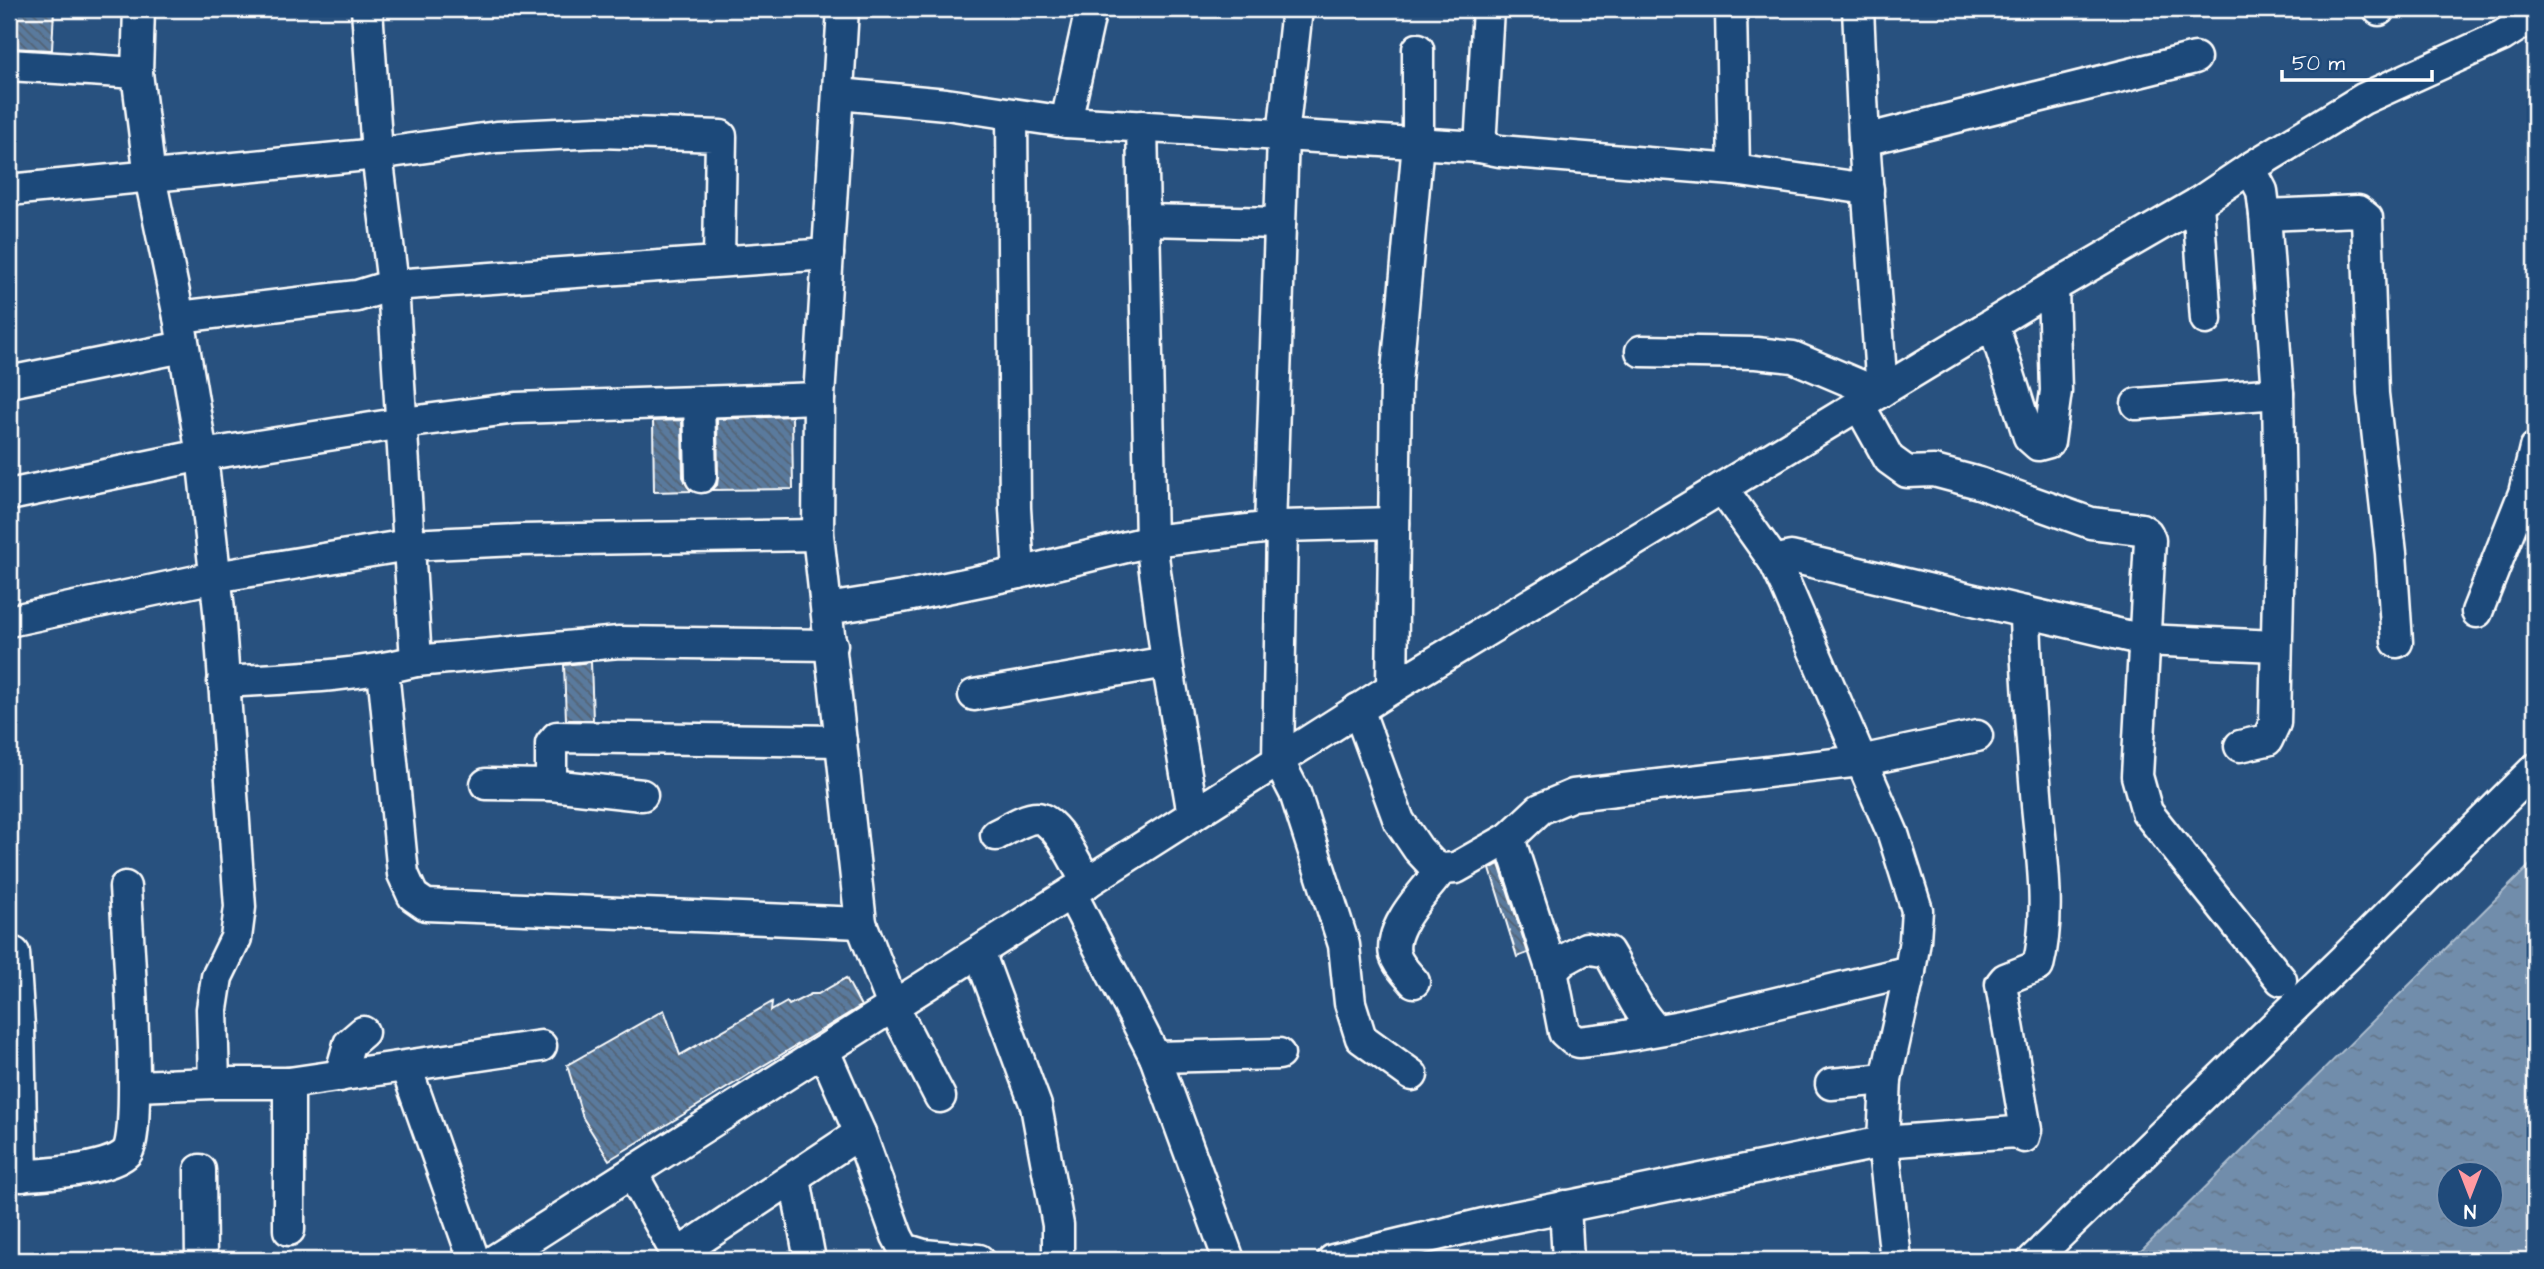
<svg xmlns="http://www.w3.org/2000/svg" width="2544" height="1269" font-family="'Architects Daughter',sans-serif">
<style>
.water{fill:url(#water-ripples);stroke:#aabbcd;stroke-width:2;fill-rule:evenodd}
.building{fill:url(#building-back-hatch);stroke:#fff;stroke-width:2}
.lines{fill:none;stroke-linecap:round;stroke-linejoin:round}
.minor-casing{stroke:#fff;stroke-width:35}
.minor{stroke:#1f4a7a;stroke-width:30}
</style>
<defs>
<pattern id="water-ripples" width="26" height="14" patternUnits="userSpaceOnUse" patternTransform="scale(1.75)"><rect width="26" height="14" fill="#718dab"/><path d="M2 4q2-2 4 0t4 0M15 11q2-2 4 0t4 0" fill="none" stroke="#64768a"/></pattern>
<pattern id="building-back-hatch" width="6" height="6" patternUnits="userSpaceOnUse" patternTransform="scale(1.75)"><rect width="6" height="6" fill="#5a7a9d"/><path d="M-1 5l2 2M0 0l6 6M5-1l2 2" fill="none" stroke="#536374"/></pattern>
</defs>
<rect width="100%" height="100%" fill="#28517f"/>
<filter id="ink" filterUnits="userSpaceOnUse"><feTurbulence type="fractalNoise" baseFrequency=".0143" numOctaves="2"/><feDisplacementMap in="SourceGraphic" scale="14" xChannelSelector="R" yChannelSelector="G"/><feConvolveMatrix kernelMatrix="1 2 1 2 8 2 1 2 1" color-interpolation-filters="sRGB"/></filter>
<g filter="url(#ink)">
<path class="water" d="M2535 860V1260H2132ZM2450 1174H2492V1216H2450Z"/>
<g class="building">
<polygon points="9,9 54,9 52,50 9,48"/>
<polygon points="792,416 793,489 712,490 717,485 718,477 717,419"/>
<polygon points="682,420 683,477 691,491 654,492 653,421"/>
<polygon points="591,662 593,720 566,720 564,665"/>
<polygon points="1499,864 1528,953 1517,957 1490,869"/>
<polygon points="846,978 861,1006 609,1160 583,1118 567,1065 664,1010 680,1055 772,1002 771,1011 787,1002 789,1005 811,994 818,994"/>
</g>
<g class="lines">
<defs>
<g id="minor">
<polyline points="139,9 137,73 150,177 179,317 202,455 219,610 240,907 236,938 217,977 212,1009 214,1083"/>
<polyline points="367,9 377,154 393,285 416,661"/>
<polyline points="843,9 819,398 818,535 861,923 893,1006 940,1097"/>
<polyline points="1731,9 1734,170"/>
<polyline points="1858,9 1864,140 1882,391"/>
<polyline points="2379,10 2379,9"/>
<polyline points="9,65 137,73"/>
<polyline points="839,94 946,104 1066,122 1480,147 1500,151 1734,170 1868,189"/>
<polyline points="1012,115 1015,508 1019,573"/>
<polyline points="1066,122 1091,9"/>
<polyline points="1142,126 1151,541 1167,662 1193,815"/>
<polyline points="1864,140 2195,58"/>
<polyline points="1480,147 1488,9"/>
<polyline points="9,190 377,154 497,137 599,132 721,136 719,260"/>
<polyline points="2198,203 2206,319"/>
<polyline points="2265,215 2358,211 2367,218 2373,394 2391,553 2397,642"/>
<polyline points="1144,220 1280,223"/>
<polyline points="179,317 357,296 393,285 828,254"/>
<polyline points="1993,324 2029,437 2038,445 2049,442 2056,391 2053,287"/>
<polyline points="1641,351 1756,353 1793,357 1878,393"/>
<polyline points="9,382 183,347"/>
<polyline points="699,402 701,477"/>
<polyline points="2137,404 2278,393"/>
<polyline points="1859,405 1889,459 1907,472 1934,471 1979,483 2091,523 2141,529 2147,533 2150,540 2137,776 2147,812 2281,980"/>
<polyline points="1722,488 1774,561 1786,586 1893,834 1917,910 1915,940 1910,971 1886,1079 1883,1142 1896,1260"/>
<polyline points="9,495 202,455 403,423 516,408 819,398"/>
<polyline points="1282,526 1278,760 1295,793 1344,945 1350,1003 1361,1038 1412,1075"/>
<polyline points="1270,528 1283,136 1297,9"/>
<polyline points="1774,561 1791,557 2144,640 2276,646"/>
<polyline points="827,609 902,597 1019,573 1151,541 1282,526 1394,523"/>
<polyline points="2477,612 2524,493 2535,448"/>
<polyline points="9,621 215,577 408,545 520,540 818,535"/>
<polyline points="383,670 403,874 413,896 426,905 861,923"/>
<path d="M223 682C288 678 353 677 416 661L619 642 832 645"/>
<polyline points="1392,688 1396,383 1418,143 1418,49"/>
<polyline points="974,695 1167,662"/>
<polyline points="1358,709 1399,821 1418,849 1433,865 1442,869 1456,868 1509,838 1540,809 1573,795 1860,761 1977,736"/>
<polyline points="2240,746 2267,740 2275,723 2280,506 2278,393 2265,215 2262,191 2250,168"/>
<polyline points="486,784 551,785 642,795"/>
<polyline points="551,785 551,744 557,737 841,741"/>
<path d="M996 835C1007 830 1024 818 1037 818 1056 818 1078 867 1087 883"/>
<polyline points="1509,838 1552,971 1564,1032 1573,1040 1579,1042 1613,1038 1681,1026 1910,971"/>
<polyline points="1071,893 1155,1057 1229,1260"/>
<polyline points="979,952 1036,1106 1058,1225 1058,1260"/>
<polyline points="14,953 19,1026 22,1176"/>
<path d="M1552 971 1564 960 1586 948 1608 952C1624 978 1634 1007 1655 1029"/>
<path d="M1414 982C1408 975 1398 965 1395 955 1388 927 1426 890 1442 869"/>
<polyline points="824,1051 860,1133 897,1236 904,1249 924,1255 979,1260"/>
<polyline points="1155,1057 1279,1054"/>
<polyline points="406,1067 474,1260"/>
<polyline points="340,1076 349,1044 363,1032"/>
<polyline points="289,1083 289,1230"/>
<polyline points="1831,1084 1886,1079"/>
<polyline points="135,1086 214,1083 289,1083 541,1046"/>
<polyline points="200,1170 201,1260"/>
<polyline points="632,1173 680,1260"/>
<path d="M9 1176C34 1175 110 1171 127 1152 143 1134 127 924 125 887"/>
<polyline points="795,1179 810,1260"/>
<polyline points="1565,1206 1568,1260"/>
<polyline points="678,1254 860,1133"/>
<polyline points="495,1260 1392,688 2053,287 2198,203 2250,168 2363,99 2502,36 2535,15"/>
<path d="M1333 1260 1500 1220 1883 1142 2015 1132 2024 1137 2026 1130 2001 984 2005 979 2038 966C2051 914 2042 858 2037 805 2032 741 2026 677 2025 612"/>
<polyline points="2033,1260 2347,956 2535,769"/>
</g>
</defs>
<use href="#minor" class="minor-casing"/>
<use href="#minor" class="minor"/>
</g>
</g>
<rect width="2544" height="1269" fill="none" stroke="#1f4a7a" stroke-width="35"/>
<rect x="18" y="18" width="2509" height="1234" fill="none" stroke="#fff" stroke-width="2.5" filter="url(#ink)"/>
<g transform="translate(2470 1195) rotate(180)"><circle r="33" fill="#1f4a7a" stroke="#7992af" stroke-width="2"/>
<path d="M0-5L12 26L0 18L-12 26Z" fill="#ff9aa2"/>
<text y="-10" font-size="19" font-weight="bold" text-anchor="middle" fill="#ffffff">N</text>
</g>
<path d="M2282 70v10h150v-10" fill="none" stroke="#ffffff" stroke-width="3.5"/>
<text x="2292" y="70" font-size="21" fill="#ffffff" stroke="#1f4a7a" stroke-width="5" paint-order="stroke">50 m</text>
</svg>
